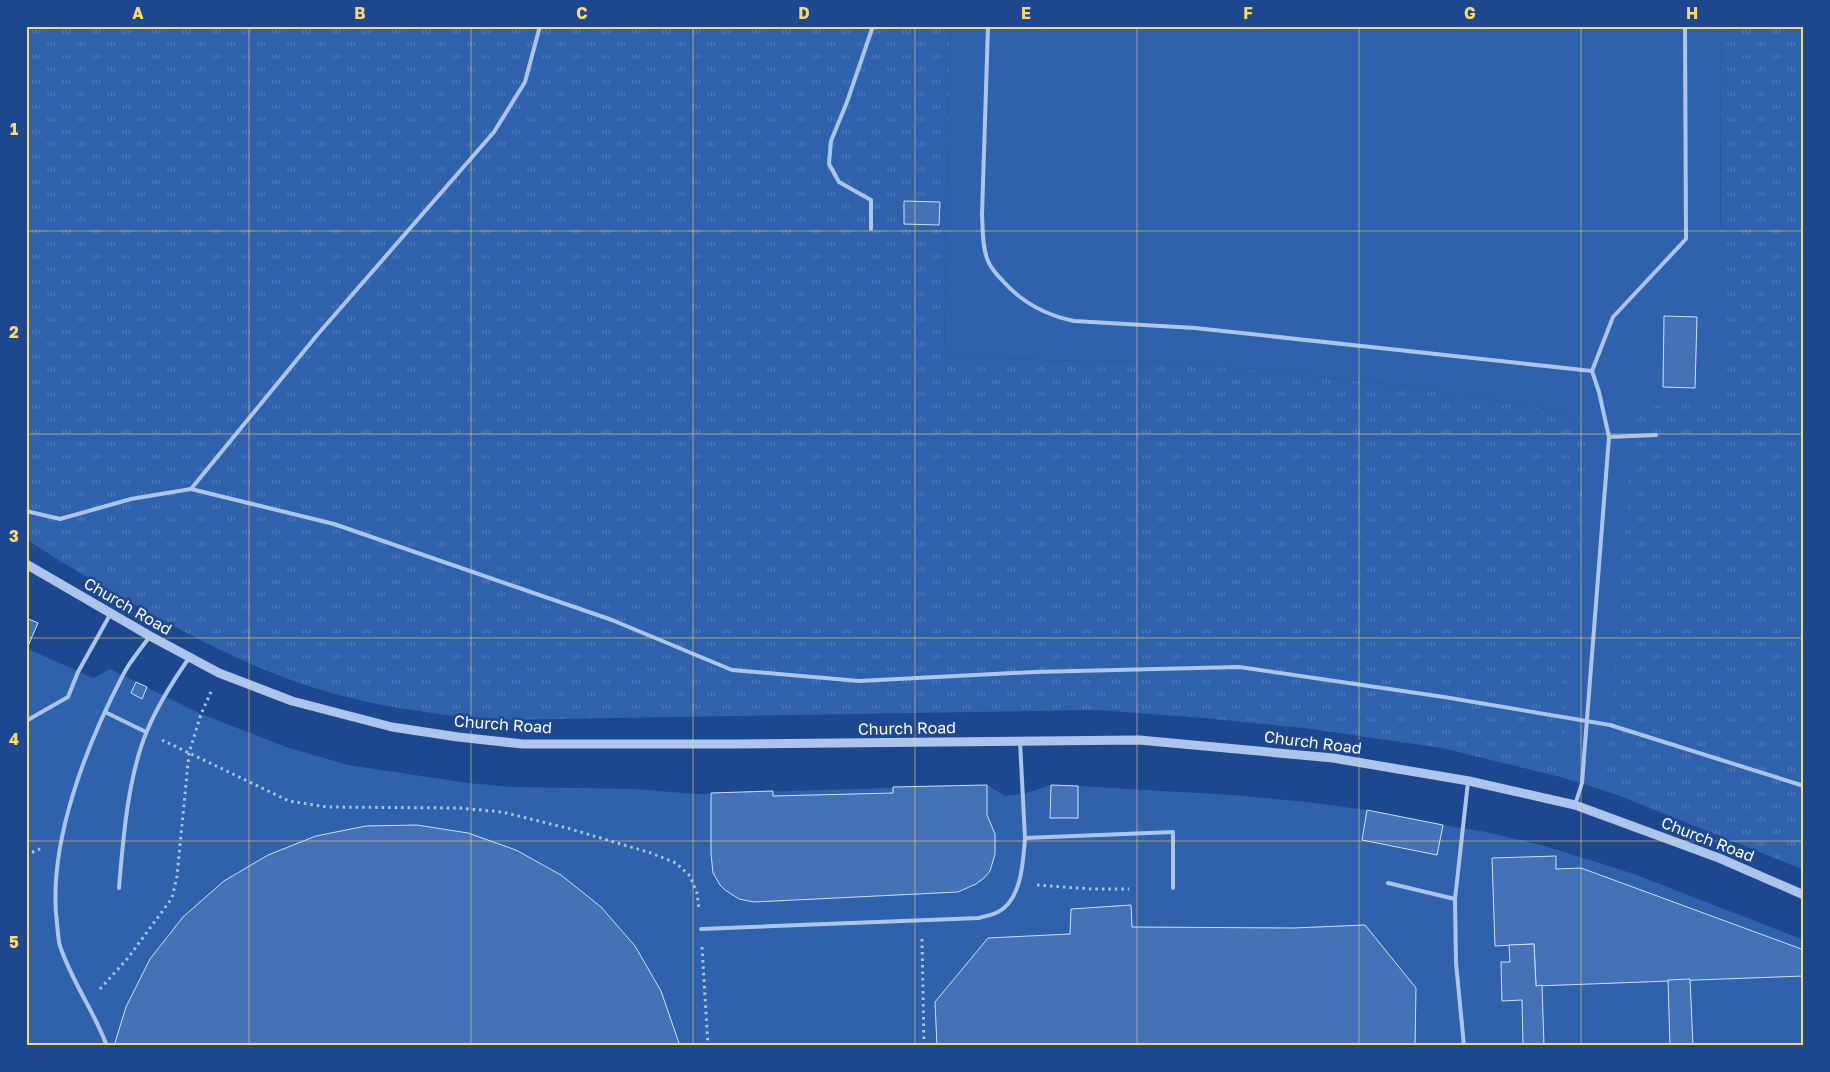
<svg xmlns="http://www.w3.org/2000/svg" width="1830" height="1072" font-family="'Golos Text',sans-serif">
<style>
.grass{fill:url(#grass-tufts)}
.pitch{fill:#3061ac}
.building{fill:#4571b6;stroke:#d1e1fa}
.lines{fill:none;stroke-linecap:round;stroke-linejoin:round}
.path{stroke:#abc5ed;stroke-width:3;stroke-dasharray:2.5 4;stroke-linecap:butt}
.service{stroke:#abc5ed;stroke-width:4}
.tertiary{stroke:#abc5ed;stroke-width:9}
.grid{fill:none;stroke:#fddb6a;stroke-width:1;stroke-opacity:0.55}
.labels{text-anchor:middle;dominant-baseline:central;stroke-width:5;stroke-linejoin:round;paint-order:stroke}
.street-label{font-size:16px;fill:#fff;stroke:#1d488f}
.neatline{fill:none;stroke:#fddb6a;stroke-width:2}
.grid-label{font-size:16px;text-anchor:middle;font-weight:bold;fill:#fddb6a}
</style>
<defs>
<pattern id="grass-tufts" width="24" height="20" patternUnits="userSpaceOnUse" patternTransform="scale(1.25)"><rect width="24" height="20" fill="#3061ac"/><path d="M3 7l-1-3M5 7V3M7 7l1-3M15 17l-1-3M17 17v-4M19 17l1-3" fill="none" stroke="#4f79b8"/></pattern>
</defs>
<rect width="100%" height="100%" fill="#1d488f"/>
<path class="grass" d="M26 26H950L944 358 1188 363 1404 386 1540 408 1579 420 1721 226V26H1804V870L1615 794 1561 777 1442 748 1304 728 1203 718 1098 710 493 720C434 714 375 707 318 689 257 670 202 642 146 611 105 588 65 565 26 539Z"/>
<g class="pitch">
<polygon points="950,26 1721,26 1720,395 1634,410 1605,790 1561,777 1588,428 1579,420 1540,408 1404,386 1188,363 944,358"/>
<polygon points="26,648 93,678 110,669 201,714 286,747 348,765 468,783 514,787 635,789 696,794 987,785 1005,796 1023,794 1051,785 1078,786 1232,795 1306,802 1367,810 1443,825 1486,832 1545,846 1634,874 1804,940 1804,1046 26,1046"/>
</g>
<g class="building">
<polygon points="904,201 940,202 939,225 904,224"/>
<polygon points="1664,316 1697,317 1695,388 1663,387"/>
<polygon points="26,618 38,623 28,646 26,646"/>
<polygon points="136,682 147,687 142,699 131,693"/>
<polygon points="987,785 987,815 995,834 995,854 990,871 984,878 976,884 958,892 754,902 739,899 725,890 720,885 713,873 711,854 711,793 773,791 773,796 893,793 893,787"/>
<polygon points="1051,785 1078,786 1078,818 1050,818"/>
<polygon points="1367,810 1443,825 1437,855 1362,840"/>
<polygon points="417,825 468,833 516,850 561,875 601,907 635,946 661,991 680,1046 114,1046 126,1007 150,959 183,917 224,881 268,855 316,836 366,826"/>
<polygon points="1556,856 1556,869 1581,868 1804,950 1804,976 1536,986 1534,944 1495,946 1492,858"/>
<polygon points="1131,905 1132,927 1293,928 1365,925 1416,988 1415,1046 937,1046 935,1002 988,938 1070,934 1071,909"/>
<polygon points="1534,944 1536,986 1542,985 1544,1046 1523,1046 1522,1000 1502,1001 1501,962 1510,962 1509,945"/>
<polygon points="1690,979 1693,1046 1670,1046 1668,980"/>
</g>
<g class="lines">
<g class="path">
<polyline points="162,740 289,801 327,807 459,808 502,812 567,828 651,853 676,863 690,876 697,893 699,910"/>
<polyline points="26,855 42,848"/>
<polyline points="1037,885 1091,889 1129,889"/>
<polyline points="922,939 924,1046"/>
<polyline points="702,947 708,1046"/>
<polyline points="100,989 128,958 172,898 177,876 189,753 201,714 211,692"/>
</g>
<g class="service">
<path d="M988 26 982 215C983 230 982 247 988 261 991 268 997 275 1002 280 1022 303 1045 315 1074 321L1195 328 1592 371 1613 317 1686 239 1685 26"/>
<polyline points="871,229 871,200 839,182 829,164 831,141 847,102 873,26"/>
<polyline points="1609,437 1656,435"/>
<polyline points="191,489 318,334 494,132 525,82 540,26"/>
<polyline points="26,511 60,519 131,499 191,489 334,524 612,620 732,670 859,681 1034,672 1239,667 1444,697 1610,725 1804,786"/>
<polyline points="105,712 146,732"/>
<polyline points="26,721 68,697 78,672 111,613"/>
<polyline points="1020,741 1025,838 1173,832 1173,888"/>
<polyline points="1575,805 1582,783 1609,437 1599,392 1592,371"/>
<polyline points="1388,883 1455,899 1456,963 1464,1046"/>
<path d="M119 888C123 839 128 776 147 731 158 704 173 681 189 658"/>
<polyline points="1455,899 1468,782"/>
<path d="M701 929 979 918C985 916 992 915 998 912 1022 899 1023 862 1025 838"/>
<path d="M107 1046C94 1011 72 982 60 946 58 939 58 931 57 924 47 845 86 746 122 677 129 662 141 649 150 636"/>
</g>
<polyline class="tertiary" points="26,564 150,636 219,673 292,701 392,727 458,737 523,744 735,744 1139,740 1333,758 1469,781 1575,805 1719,858 1804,895"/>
</g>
<path class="grid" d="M249 26V1046M471 26V1046M693 26V1046M915 26V1046M1137 26V1046M1359 26V1046M1581 26V1046M26 231H1804M26 434H1804M26 638H1804M26 841H1804"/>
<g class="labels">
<g class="street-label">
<text transform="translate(128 606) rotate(30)">Church Road</text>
<text transform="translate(503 724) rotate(4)">Church Road</text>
<text transform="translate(907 728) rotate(-1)">Church Road</text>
<text transform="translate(1313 742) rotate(7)">Church Road</text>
<text transform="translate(1708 839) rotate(21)">Church Road</text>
</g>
</g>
<rect width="1830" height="1072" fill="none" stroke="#1d488f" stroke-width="55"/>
<rect x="28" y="28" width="1774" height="1016" class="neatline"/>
<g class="grid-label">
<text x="138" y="19">A</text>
<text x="360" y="19">B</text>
<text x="582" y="19">C</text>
<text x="804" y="19">D</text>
<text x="1026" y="19">E</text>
<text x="1248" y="19">F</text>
<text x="1470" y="19">G</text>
<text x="1692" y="19">H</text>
<text x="14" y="135">1</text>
<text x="14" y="338">2</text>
<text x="14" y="542">3</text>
<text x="14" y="745">4</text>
<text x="14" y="948">5</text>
</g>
</svg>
